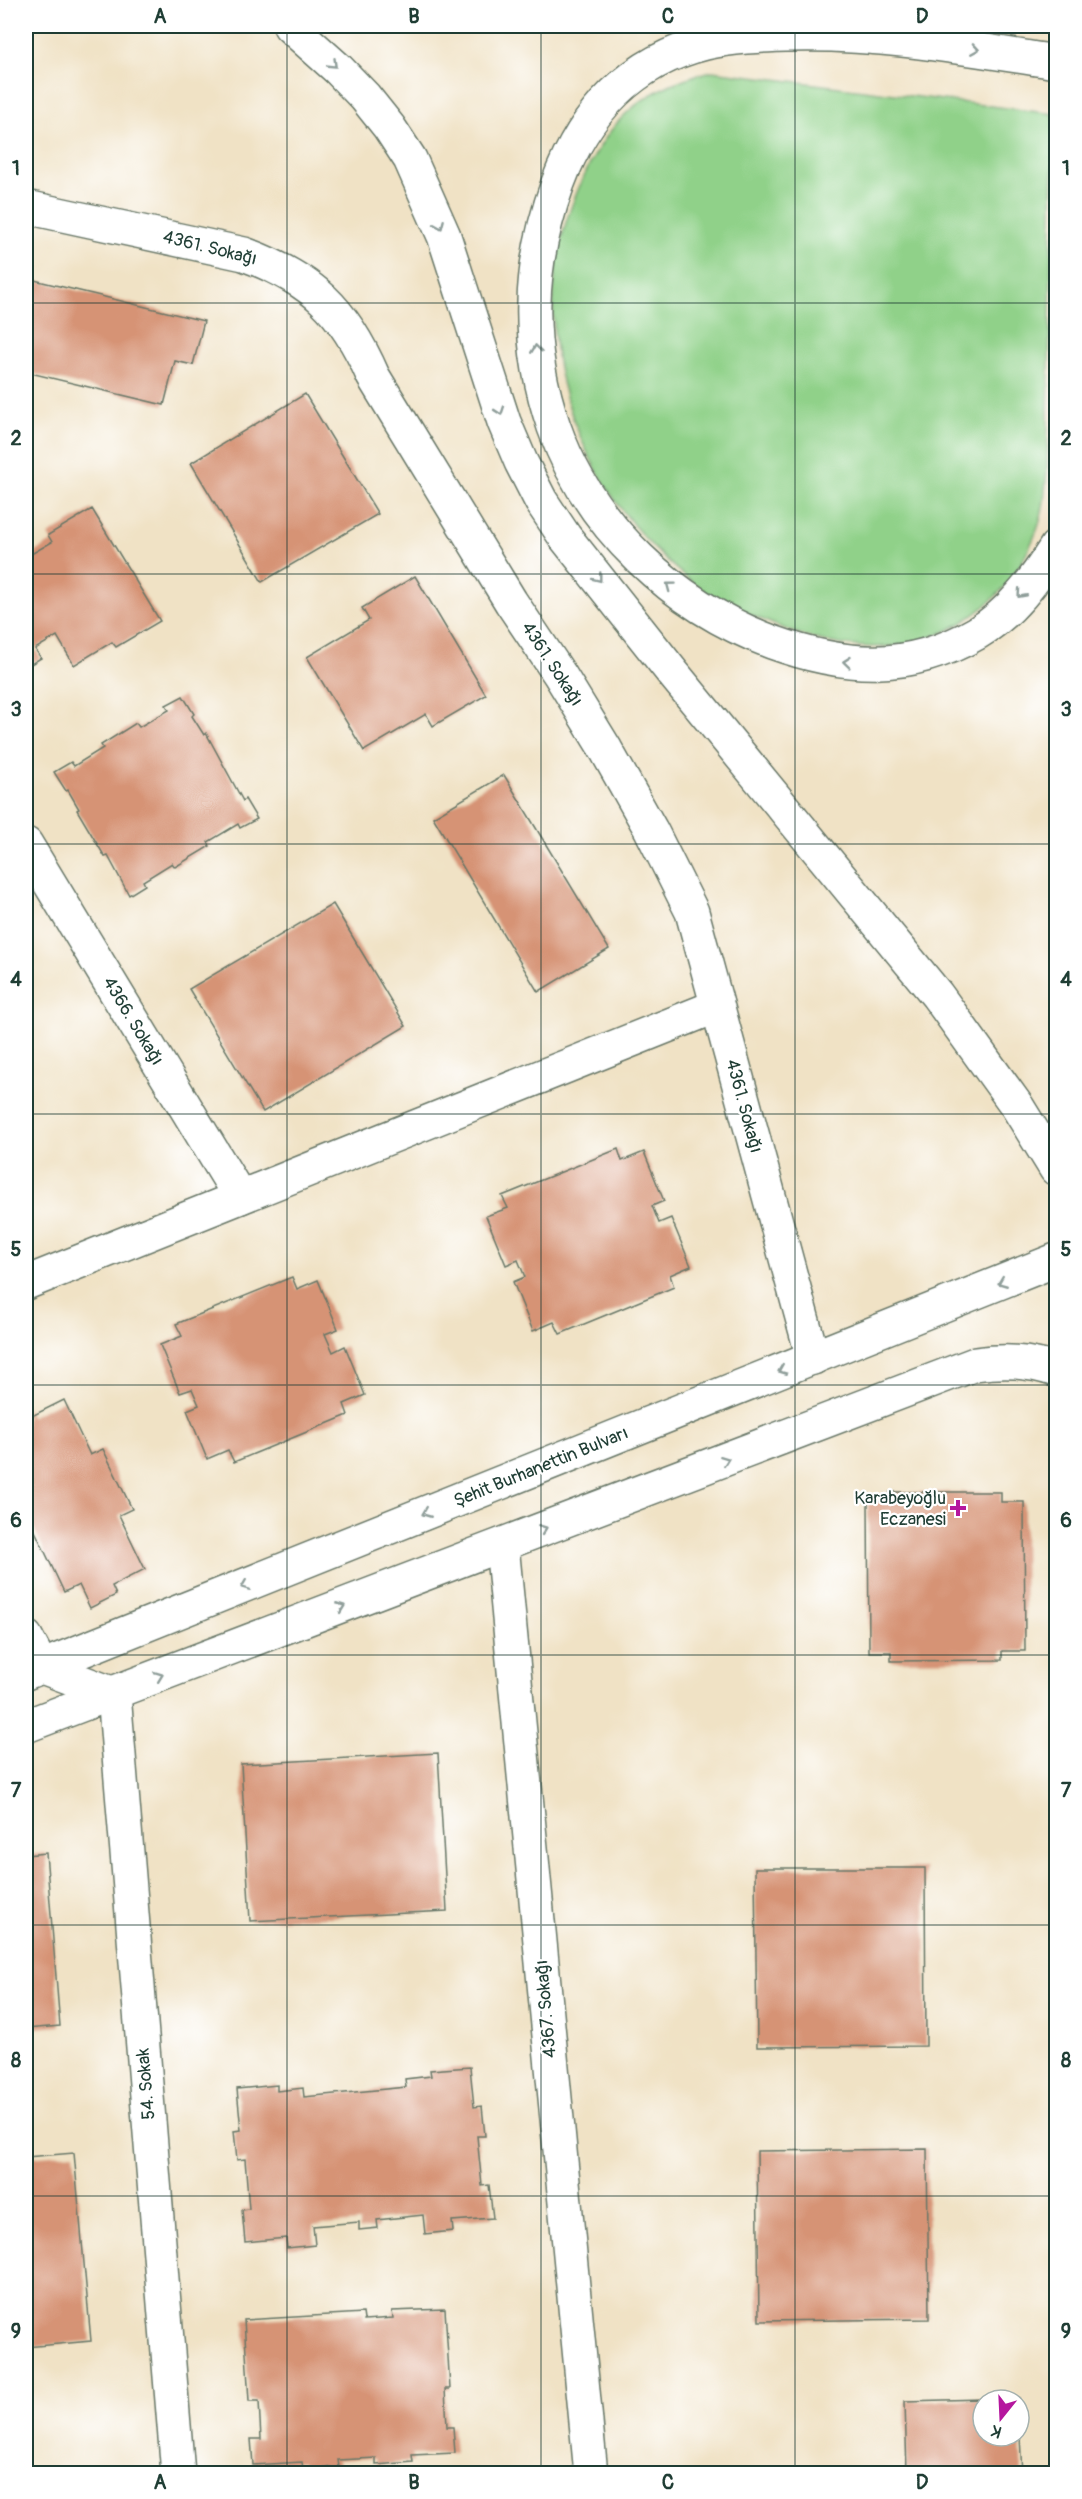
<svg xmlns="http://www.w3.org/2000/svg" width="1082" height="2499" font-family="Pangolin,sans-serif">
<style>
.green{fill:#90d189;stroke:#58875e;stroke-width:1.5}
.building{fill:#d69374}
.lines{fill:none;stroke-linecap:round;stroke-linejoin:round}
.street-casing{stroke:#687767;stroke-width:36}
.secondary-casing{stroke:#687767;stroke-width:36}
.highway-casing{stroke:#687767;stroke-width:36}
.street{stroke:#fff;stroke-width:33}
.secondary{stroke:#fff;stroke-width:33}
.highway{stroke:#fff;stroke-width:33}
.oneway{stroke:#8f9e9a}
.grid{fill:none;stroke:#1f3d34;stroke-width:1.5;stroke-opacity:0.55}
.poi-dot{fill:#b5179e;stroke:#fff;stroke-width:2}
.labels{text-anchor:middle;dominant-baseline:central;stroke-width:4.5;stroke-linejoin:round;paint-order:stroke}
.street-label{font-size:18px;fill:#1f3d34;stroke:#fff}
.poi-label{font-size:18px;fill:#1f3d34;stroke:#fff;text-anchor:end}
.neatline{fill:none;stroke:#1f3d34;stroke-width:2}
.grid-label{font-size:20px;text-anchor:middle;font-weight:bold;fill:#1f3d34}
</style>
<rect width="100%" height="100%" fill="#fff"/>
<filter id="ink" filterUnits="userSpaceOnUse"><feTurbulence type="fractalNoise" baseFrequency=".0167" numOctaves="2"/><feDisplacementMap in="SourceGraphic" scale="12" xChannelSelector="R" yChannelSelector="G"/><feConvolveMatrix kernelMatrix="1 2 1 2 8 2 1 2 1" color-interpolation-filters="sRGB"/></filter>
<filter id="wash" filterUnits="userSpaceOnUse"><feTurbulence type="fractalNoise" baseFrequency=".008" numOctaves="4" result="noise"/><feDisplacementMap in="SourceGraphic" scale="24" xChannelSelector="R" yChannelSelector="G"/><feGaussianBlur stdDeviation="1.35" result="paint"/><feColorMatrix in="noise" values="0 0 0 0 0 0 0 0 0 0 0 0 0 0 0 0 0 1.4 0 .05"/><feComposite in="paint" operator="in"/></filter>
<g filter="url(#wash)">
<rect width="100%" height="100%" fill="#f0e2c5"/>
<path class="green" d="M712 71 1054 114 1047 470C1045 492 1044 515 1035 535 1004 613 929 657 845 645 816 641 788 631 761 619 748 614 733 609 721 602 591 522 516 351 572 205 600 131 632 89 712 71Z"/>
<g id="blocks">
<g class="building">
<polygon points="26,278 204,321 193,365 175,361 164,405 26,372"/>
<polygon points="305,394 378,514 262,582 191,463"/>
<polygon points="92,509 160,621 116,647 112,642 74,665 57,636 35,649 41,658 26,667 26,557 52,542 48,535"/>
<polygon points="415,576 486,695 433,726 426,714 364,751 307,657 369,620 362,608"/>
<polygon points="183,696 194,714 192,716 204,735 206,733 243,801 245,799 257,819 240,828 238,824 208,842 210,846 175,867 172,863 143,881 145,885 129,895 108,856 105,857 77,810 79,809 68,790 66,791 54,772 71,762 74,766 103,748 101,745 136,723 139,727 169,710 166,705"/>
<polygon points="504,775 609,949 538,992 433,817"/>
<polygon points="333,904 406,1026 263,1112 189,989"/>
<polygon points="618,1149 622,1161 644,1152 664,1201 652,1206 659,1223 671,1218 691,1266 670,1275 674,1287 560,1334 554,1322 533,1331 513,1282 525,1277 518,1260 506,1265 486,1216 508,1208 502,1196"/>
<polygon points="292,1277 297,1289 318,1280 338,1329 325,1334 333,1352 345,1346 365,1395 344,1404 348,1415 234,1462 228,1450 207,1459 187,1410 199,1405 192,1389 180,1393 160,1345 182,1336 176,1324"/>
<polygon points="64,1400 90,1455 103,1449 132,1509 119,1515 145,1569 112,1586 116,1595 90,1608 79,1585 64,1592 26,1512 26,1406 30,1417"/>
<polygon points="890,1492 1001,1492 1001,1502 1024,1502 1025,1651 1002,1651 1002,1660 891,1661 891,1652 869,1652 868,1501 890,1501"/>
<polygon points="438,1753 447,1911 250,1921 241,1764"/>
<polygon points="46,1853 60,2026 26,2029 26,1855"/>
<polygon points="755,1868 925,1868 926,2046 757,2047"/>
<polygon points="470,2067 474,2107 482,2106 485,2136 477,2136 482,2186 489,2185 493,2218 452,2221 453,2231 425,2234 423,2215 377,2220 378,2228 359,2230 359,2222 313,2226 315,2245 287,2248 286,2238 245,2242 242,2210 249,2209 245,2159 237,2160 234,2131 241,2130 237,2089 277,2085 277,2091 303,2088 304,2097 406,2087 405,2079 431,2076 430,2070"/>
<polygon points="927,2149 929,2319 759,2321 757,2151"/>
<polygon points="74,2153 91,2341 26,2347 26,2157"/>
<polygon points="445,2309 450,2389 445,2389 447,2427 453,2427 455,2453 412,2455 413,2462 376,2465 376,2458 338,2460 339,2467 303,2469 302,2462 253,2465 251,2439 261,2439 259,2401 249,2401 244,2320 363,2313 364,2320 393,2318 392,2311"/>
<rect x="1002" y="2398" width="17" height="2"/>
<polygon points="983,2399 983,2436 1020,2436 1022,2474 907,2474 905,2401"/>
</g>
</g>
</g>
<g filter="url(#ink)">
<use href="#blocks" fill-opacity="0" stroke="#687767" stroke-width="1.5"/>
<g class="lines">
<defs>
<g id="street">
<path d="M26 207 244 254C312 279 344 309 373 376L511 602 560 675 606 750 651 830 692 912 813 1358"/>
<polyline points="26,844 240,1197"/>
<polyline points="26,1283 717,1006"/>
<polyline points="502,1545 591,2474"/>
<polyline points="26,1637 42,1667"/>
<polyline points="114,1694 178,2474"/>
</g>
<g id="secondary">
<polyline points="42,1667 114,1694"/>
<polyline points="26,1673 1056,1260"/>
<path d="M26 1726 975 1364C1004 1360 1028 1361 1056 1370"/>
</g>
<g id="highway">
<polyline points="290,26 338,69 365,97 389,127 410,159 444,236 504,422 521,462 541,501 565,537 672,672 937,995 1017,1106 1056,1169"/>
<path d="M1056 62C966 48 878 32 786 35 759 36 733 37 706 43 632 61 584 113 558 183 528 266 525 343 554 427 589 527 675 606 772 642 844 668 908 673 977 633 1011 613 1035 580 1056 547"/>
</g>
</defs>
<use href="#street" class="street-casing"/>
<use href="#secondary" class="secondary-casing"/>
<use href="#highway" class="highway-casing"/>
<use href="#street" class="street"/>
<use href="#secondary" class="secondary"/>
<use href="#highway" class="highway"/>
</g>
<defs><path id="oneway-chevron" d="M-2-3.5L2.5 0L-2 3.5" fill="none" stroke-width="1.6" stroke-linecap="round" stroke-linejoin="round" transform="scale(1.5)"/></defs>
<g class="oneway">
<use href="#oneway-chevron" transform="translate(975 49) rotate(9)"/>
<use href="#oneway-chevron" transform="translate(333 64) rotate(44)"/>
<use href="#oneway-chevron" transform="translate(440 225) rotate(67)"/>
<use href="#oneway-chevron" transform="translate(536 349) rotate(-97)"/>
<use href="#oneway-chevron" transform="translate(500 411) rotate(71)"/>
<use href="#oneway-chevron" transform="translate(598 578) rotate(52)"/>
<use href="#oneway-chevron" transform="translate(670 586) rotate(-143)"/>
<use href="#oneway-chevron" transform="translate(1021 594) rotate(132)"/>
<use href="#oneway-chevron" transform="translate(847 662) rotate(-174)"/>
<use href="#oneway-chevron" transform="translate(1002 1282) rotate(158)"/>
<use href="#oneway-chevron" transform="translate(782 1370) rotate(158)"/>
<use href="#oneway-chevron" transform="translate(725 1460) rotate(-21)"/>
<use href="#oneway-chevron" transform="translate(426 1513) rotate(158)"/>
<use href="#oneway-chevron" transform="translate(543 1529) rotate(-21)"/>
<use href="#oneway-chevron" transform="translate(245 1586) rotate(158)"/>
<use href="#oneway-chevron" transform="translate(341 1607) rotate(-21)"/>
<use href="#oneway-chevron" transform="translate(159 1676) rotate(-21)"/>
</g>
</g>
<path class="grid" d="M287 26V2474M541 26V2474M795 26V2474M26 303H1056M26 574H1056M26 844H1056M26 1114H1056M26 1385H1056M26 1655H1056M26 1925H1056M26 2196H1056"/>
<path class="poi-dot" d="M955 1499h6v6h6v6h-6v6h-6v-6h-6v-6h6z"/>
<g class="labels">
<g class="street-label">
<text transform="translate(210 248) rotate(14)">4361. Sokağı</text>
<text transform="translate(552 664) rotate(57)">4361. Sokağı</text>
<text transform="translate(133 1021) rotate(59)">4366. Sokağı</text>
<text transform="translate(744 1106) rotate(75)">4361. Sokağı</text>
<text transform="translate(541 1467) rotate(-22)">Şehit Burhanettin Bulvarı</text>
<text transform="translate(546 2009) rotate(-95)">4367. Sokağı</text>
<text transform="translate(146 2084) rotate(-95)">54. Sokak</text>
</g>
<g class="poi-label">
<text x="946" y="1498">Karabeyoğlu<tspan x="946" dy="21">Eczanesi</tspan></text>
</g>
</g>
<rect width="1082" height="2499" fill="none" stroke="#fff" stroke-width="66"/>
<g transform="translate(1001 2418) rotate(198)"><circle r="28" fill="#ffffff" stroke="#a5b1ae" stroke-width="1.5"/>
<path d="M0-4.5L10 22L0 15L-10 22Z" fill="#b5179e"/>
<text y="-9" font-size="16" font-weight="bold" text-anchor="middle" fill="#1f3d34">K</text>
</g>
<rect x="33" y="33" width="1016" height="2433" class="neatline"/>
<g class="grid-label">
<text x="160" y="23">A</text>
<text x="414" y="23">B</text>
<text x="668" y="23">C</text>
<text x="922" y="23">D</text>
<text x="16" y="175">1</text>
<text x="1066" y="175">1</text>
<text x="16" y="445">2</text>
<text x="1066" y="445">2</text>
<text x="16" y="716">3</text>
<text x="1066" y="716">3</text>
<text x="16" y="986">4</text>
<text x="1066" y="986">4</text>
<text x="16" y="1256">5</text>
<text x="1066" y="1256">5</text>
<text x="16" y="1527">6</text>
<text x="1066" y="1527">6</text>
<text x="16" y="1797">7</text>
<text x="1066" y="1797">7</text>
<text x="16" y="2067">8</text>
<text x="1066" y="2067">8</text>
<text x="16" y="2338">9</text>
<text x="1066" y="2338">9</text>
<text x="160" y="2489">A</text>
<text x="414" y="2489">B</text>
<text x="668" y="2489">C</text>
<text x="922" y="2489">D</text>
</g>
</svg>
